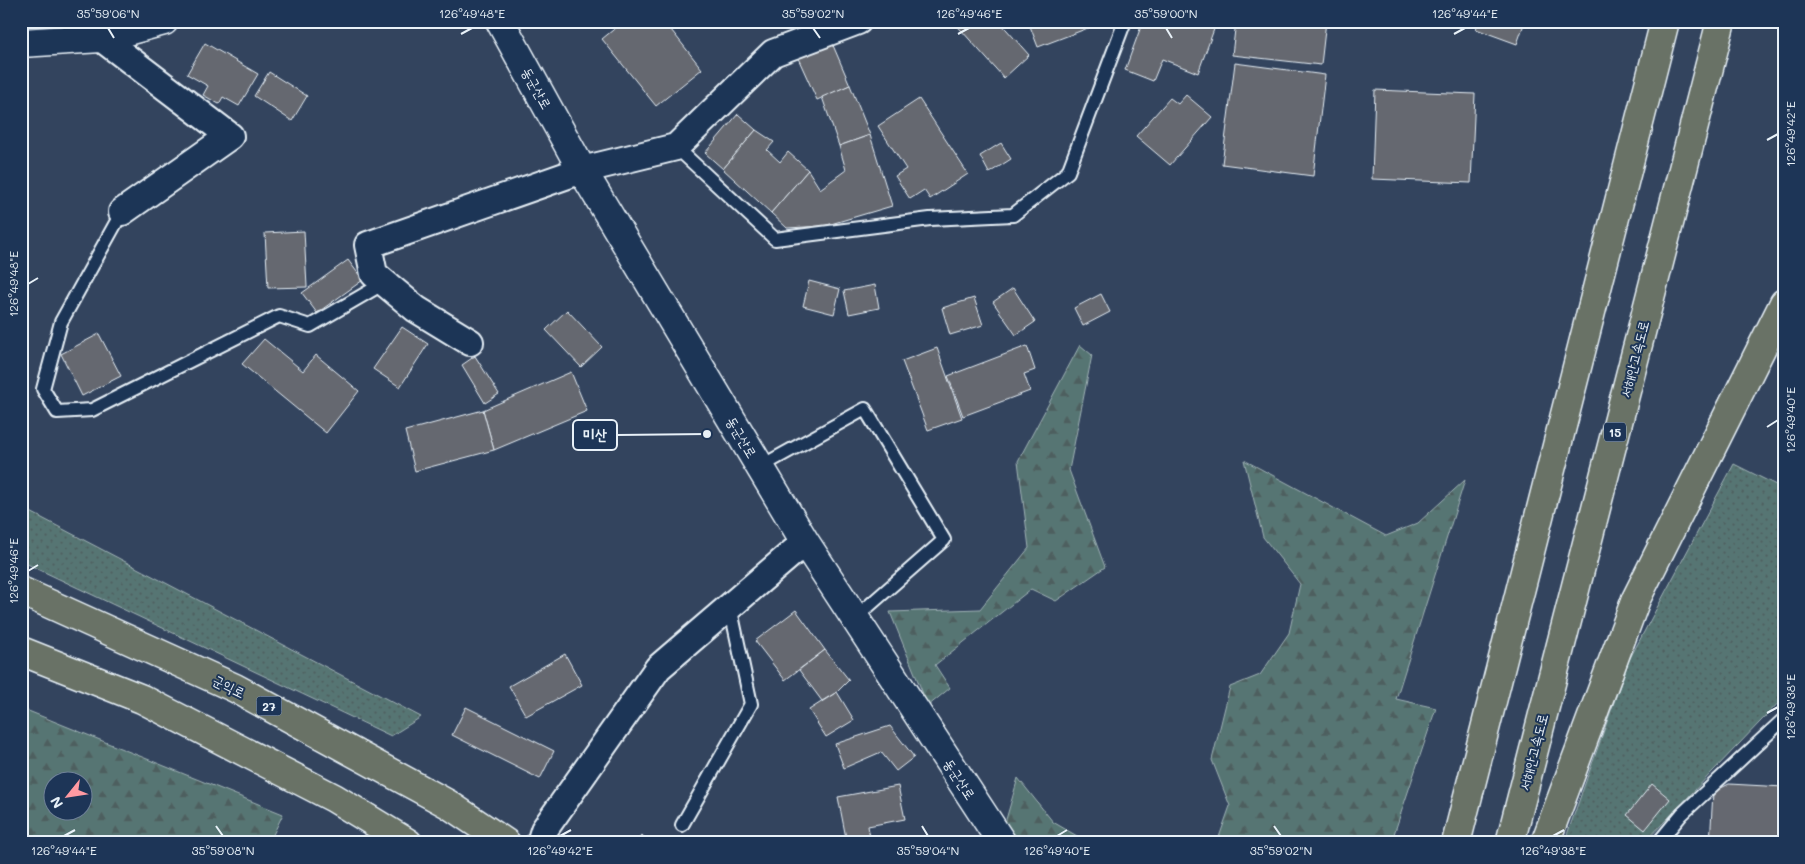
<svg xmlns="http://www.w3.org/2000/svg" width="1805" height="864" font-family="Mali,'Poor Story',sans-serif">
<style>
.grass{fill:url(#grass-dots);stroke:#a0b3b6}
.forest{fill:url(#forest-firs);stroke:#a0b3b6;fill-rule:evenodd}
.building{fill:#65676f;stroke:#e8f1f8}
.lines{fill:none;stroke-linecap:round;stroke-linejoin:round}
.lane-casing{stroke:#e8f1f8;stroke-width:16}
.street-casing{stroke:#e8f1f8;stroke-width:30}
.secondary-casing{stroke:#e8f1f8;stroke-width:31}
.highway-casing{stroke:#e8f1f8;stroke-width:31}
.lane{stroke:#1d3557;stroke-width:12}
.street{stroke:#1d3557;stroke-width:26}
.secondary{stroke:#1d3557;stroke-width:28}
.highway{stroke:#697266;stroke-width:28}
.ticks{fill:none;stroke:#e8f1f8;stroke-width:2}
.labels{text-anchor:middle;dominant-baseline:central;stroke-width:4;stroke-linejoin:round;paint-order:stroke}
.shield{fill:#1d3557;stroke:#abb9c8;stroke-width:1}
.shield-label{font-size:12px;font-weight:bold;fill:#e8f1f8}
.street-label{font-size:14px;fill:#e8f1f8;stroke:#1d3557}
.leader{fill:none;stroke:#e8f1f8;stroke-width:2}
.callout-dot{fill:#e8f1f8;stroke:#1d3557;stroke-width:2}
.callout{fill:#1d3557;stroke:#e8f1f8;stroke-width:2}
.callout-label{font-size:15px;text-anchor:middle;font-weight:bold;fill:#e8f1f8}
.neatline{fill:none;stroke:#e8f1f8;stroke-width:2}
.ticks-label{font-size:12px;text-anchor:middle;fill:#e8f1f8}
</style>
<defs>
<pattern id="grass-dots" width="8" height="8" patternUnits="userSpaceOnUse" patternTransform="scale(1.25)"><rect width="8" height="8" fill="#577573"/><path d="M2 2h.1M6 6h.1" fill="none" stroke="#4e5e5e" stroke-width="1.8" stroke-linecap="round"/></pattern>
<pattern id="forest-firs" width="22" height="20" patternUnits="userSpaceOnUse" patternTransform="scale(1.25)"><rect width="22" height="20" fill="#577573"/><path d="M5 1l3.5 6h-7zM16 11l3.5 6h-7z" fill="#4e5e5e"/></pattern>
</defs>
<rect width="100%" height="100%" fill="#33445e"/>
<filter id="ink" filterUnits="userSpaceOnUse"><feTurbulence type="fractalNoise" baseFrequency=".02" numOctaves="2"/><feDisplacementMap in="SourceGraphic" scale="10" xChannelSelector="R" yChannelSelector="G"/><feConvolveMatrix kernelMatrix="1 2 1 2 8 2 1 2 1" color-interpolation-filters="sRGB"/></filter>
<g filter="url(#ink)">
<g class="grass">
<polygon points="1734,464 1784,489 1784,697 1644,843 1564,843 1629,660"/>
<polygon points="21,507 421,717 391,736 21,561"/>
</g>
<g class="forest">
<polygon points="1080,345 1092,355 1069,470 1105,567 1056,601 1031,589 935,665 950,688 928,706 890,612 980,609 1029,548 1018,461"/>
<polygon points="1244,460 1386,536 1418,523 1465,480 1396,699 1436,708 1391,843 1217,843 1230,806 1212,760 1230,687 1260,675 1289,633 1300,584 1263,537"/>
<path d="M21 708 283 814 269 843H21ZM52 782H82V812H52Z"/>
<polygon points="1018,778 1053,822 1089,843 1018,843 1005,823"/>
</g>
<g class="building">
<polygon points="624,21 664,21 702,69 656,106 602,39"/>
<polygon points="953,21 999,21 1029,55 1004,78"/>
<polygon points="1028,21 1104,21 1104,22 1038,47"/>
<polygon points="1143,21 1217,21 1198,73 1162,59 1153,81 1125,70"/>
<polygon points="1236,21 1326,21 1321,65 1232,55"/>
<polygon points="1479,21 1525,21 1517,44 1476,29"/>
<polygon points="205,43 258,74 239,106 223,97 219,104 203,95 208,86 187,74"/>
<polygon points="832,43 850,85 817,100 798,58"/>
<polygon points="1235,63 1325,75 1313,176 1222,164"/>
<polygon points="269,72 307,96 292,121 254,96"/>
<polygon points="850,85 870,135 839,146 822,97"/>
<polygon points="1375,90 1475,94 1471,183 1372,179"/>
<polygon points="1186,95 1212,117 1170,165 1136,136 1170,98 1178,104"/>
<polygon points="919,99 968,174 930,199 924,190 910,199 895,176 906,169 878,126"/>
<polygon points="738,114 756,130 723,169 705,153"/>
<polygon points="756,130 774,142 767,150 780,162 788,152 808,170 771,213 723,169"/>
<polygon points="870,135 892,206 824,226 787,228 771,213 808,170 820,189 846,170 839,146"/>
<polygon points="1001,143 1011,159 989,173 980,156"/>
<polygon points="304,231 307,287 268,288 265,233"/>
<polygon points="348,260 363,280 317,313 302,293"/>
<polygon points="809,281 840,289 834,314 803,306"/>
<polygon points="875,285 879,308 849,314 844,291"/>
<polygon points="1013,288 1035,322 1016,335 993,302"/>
<polygon points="1101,294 1110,312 1083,326 1074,308"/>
<polygon points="974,298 983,325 950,335 942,308"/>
<polygon points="567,310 602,347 581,367 546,330"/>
<polygon points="402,327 428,344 400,387 373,369"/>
<polygon points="99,334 121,376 82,396 61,354"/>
<polygon points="264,339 303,371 316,355 359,391 326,433 242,364"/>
<polygon points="1027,346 1035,370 1024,374 1030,391 963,416 948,376"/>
<polygon points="937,348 962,418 928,430 902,361"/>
<polygon points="475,356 499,394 485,403 462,365"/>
<polygon points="571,372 587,411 494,450 483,410"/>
<polygon points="483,410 494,450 415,471 405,431"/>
<polygon points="796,610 825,650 785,680 755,641"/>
<polygon points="825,650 849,680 837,692 822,701 799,670"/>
<polygon points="565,654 582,685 526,716 509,686"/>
<polygon points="837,692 854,720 826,737 809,710"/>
<polygon points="466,707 554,751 540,779 452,735"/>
<polygon points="890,726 914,757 896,771 881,752 844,768 835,744"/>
<polygon points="1652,784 1670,799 1645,830 1627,815"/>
<polygon points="1729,784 1784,787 1784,843 1710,843 1713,792"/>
<polygon points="898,786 905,819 868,826 871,843 847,843 838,797"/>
<polygon points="642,835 650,843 635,843"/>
<polygon points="922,837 924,843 906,843"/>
</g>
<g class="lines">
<defs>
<g id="lane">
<polyline points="676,147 775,239 930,219 1013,215 1068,172 1125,21"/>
<polyline points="122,212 61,322 43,389 57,412 92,410 279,316 310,326 384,283"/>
<polyline points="760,467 865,409 944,540 855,618"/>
<polyline points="682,825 751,704 730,606"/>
<polyline points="1658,843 1682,814 1784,719"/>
</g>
<g id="street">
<polyline points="101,38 230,136 122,212"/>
<polyline points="470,342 416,309 374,274 368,245 582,170 676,147 773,53 858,21"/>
<polyline points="540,843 544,830 658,668 805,542"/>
</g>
<g id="secondary">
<polyline points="500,21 582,170 805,542 1002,843"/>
<polyline points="21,43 101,38 164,21"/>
</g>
<g id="highway">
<polyline points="21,591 235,688 448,804 506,843"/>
<polyline points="21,651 142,699 334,798 408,843"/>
<polyline points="1456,843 1665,21"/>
<polyline points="1510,843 1721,21"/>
<polyline points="1545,843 1636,599 1784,303"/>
</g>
</defs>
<use href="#lane" class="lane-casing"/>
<use href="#street" class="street-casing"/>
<use href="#secondary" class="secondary-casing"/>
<use href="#highway" class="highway-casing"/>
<use href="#lane" class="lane"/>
<use href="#street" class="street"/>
<use href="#secondary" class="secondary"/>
<use href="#highway" class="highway"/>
</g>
</g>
<path class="ticks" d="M108 28 114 38M813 28 820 38M1166 28 1172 38M461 34 472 28M958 34 969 28M1454 34 1465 28M1767 140 1778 134M28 284 38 278M1767 427 1778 420M28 571 38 565M1767 713 1778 707M216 826 223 836M922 826 928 836M1274 826 1281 836M64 836 75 830M560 836 571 830M1057 836 1067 830M1553 836 1564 830"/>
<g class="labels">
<g class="shield">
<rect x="1604" y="422.5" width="22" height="19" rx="4"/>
<rect x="256.5" y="696.5" width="25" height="19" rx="4"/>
</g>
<g class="shield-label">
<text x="1615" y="432">15</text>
<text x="269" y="706">27</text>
</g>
<g class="street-label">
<text transform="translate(537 88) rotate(61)">동군산로</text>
<text transform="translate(1634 359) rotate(-76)">서해안고속도로</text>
<text transform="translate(742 437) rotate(59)">동군산로</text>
<text transform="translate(229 686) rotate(26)">군익로</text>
<text transform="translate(1533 752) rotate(-76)">서해안고속도로</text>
<text transform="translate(960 779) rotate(57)">동군산로</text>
</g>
</g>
<path class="leader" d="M707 434L617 435"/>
<circle class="callout-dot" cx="707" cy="434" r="5"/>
<rect class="callout" x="573" y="420" width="44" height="30" rx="5"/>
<g class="callout-label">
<text x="595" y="440">미산</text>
</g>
<rect width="1805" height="864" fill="none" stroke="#1d3557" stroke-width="55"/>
<g transform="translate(68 796) rotate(240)"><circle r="24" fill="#1d3557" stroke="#6e8097"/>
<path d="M0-4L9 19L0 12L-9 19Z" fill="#ff9aa2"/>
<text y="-8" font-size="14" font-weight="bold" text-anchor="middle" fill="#e8f1f8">N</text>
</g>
<rect x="28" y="28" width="1750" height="808" class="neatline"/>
<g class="ticks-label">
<text x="108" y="18">35°59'06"N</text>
<text x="472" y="18">126°49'48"E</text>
<text x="813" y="18">35°59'02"N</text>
<text x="969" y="18">126°49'46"E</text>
<text x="1166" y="18">35°59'00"N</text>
<text x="1465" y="18">126°49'44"E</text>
<text transform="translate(1791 134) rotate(-90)" y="4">126°49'42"E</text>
<text transform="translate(14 284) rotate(-90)" y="4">126°49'48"E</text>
<text transform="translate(1791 420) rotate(-90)" y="4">126°49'40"E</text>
<text transform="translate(14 571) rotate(-90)" y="4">126°49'46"E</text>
<text transform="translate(1791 707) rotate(-90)" y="4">126°49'38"E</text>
<text x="64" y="855">126°49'44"E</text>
<text x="223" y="855">35°59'08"N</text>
<text x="560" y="855">126°49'42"E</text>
<text x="928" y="855">35°59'04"N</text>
<text x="1057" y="855">126°49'40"E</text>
<text x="1281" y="855">35°59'02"N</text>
<text x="1553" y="855">126°49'38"E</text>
</g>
</svg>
